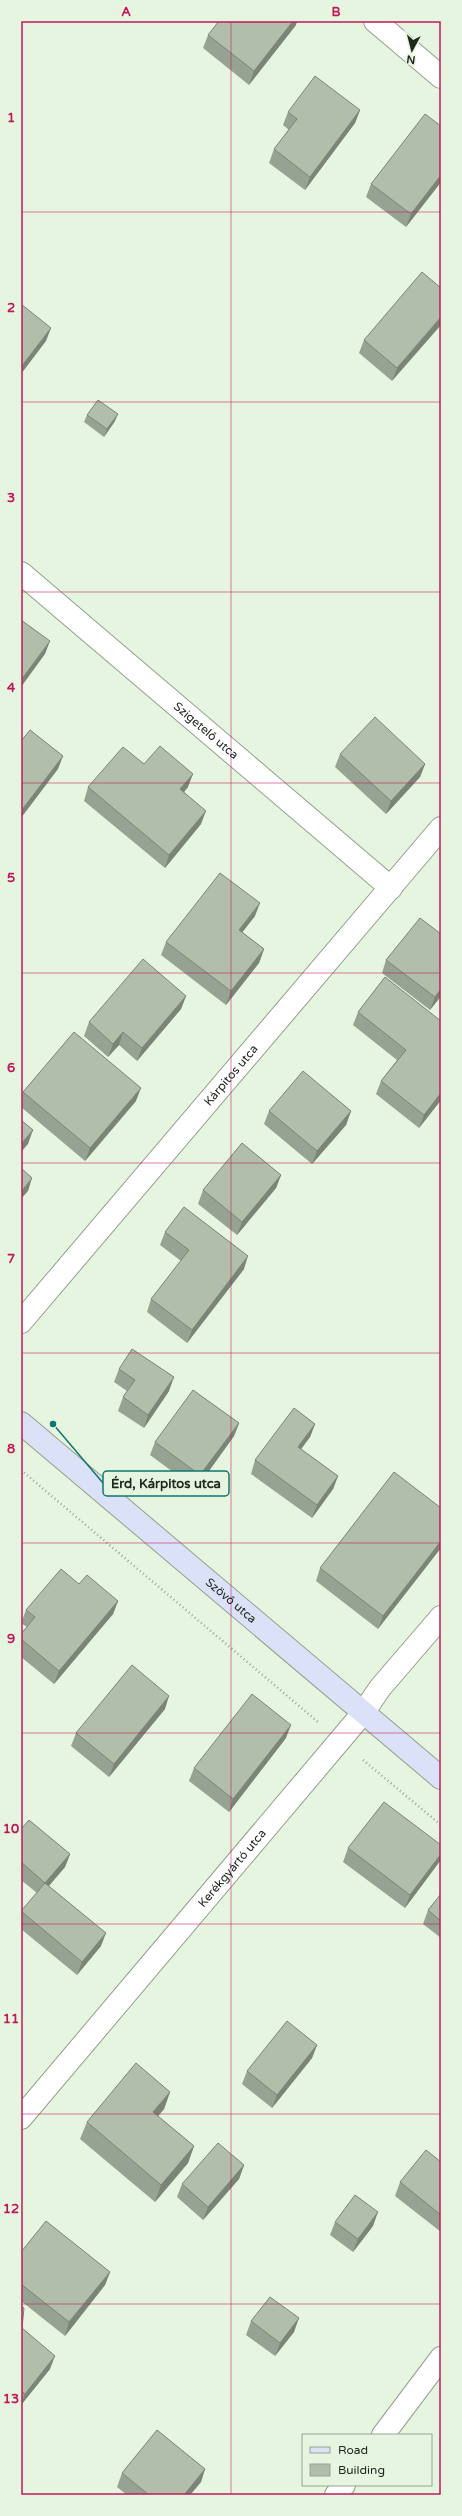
<svg xmlns="http://www.w3.org/2000/svg" width="462" height="2516" font-family="'Varela Round',sans-serif">
<style>
.lines{fill:none;stroke-linecap:round;stroke-linejoin:round}
.street-casing{stroke:#92a08c;stroke-width:24}
.secondary-casing{stroke:#92a08c;stroke-width:24}
.path{stroke:#9aa696;stroke-width:2.5;stroke-dasharray:1 3;stroke-linecap:butt}
.street{stroke:#fff;stroke-width:22}
.secondary{stroke:#dbe1f7;stroke-width:22}
.wall{fill:#97a392}
.shaded-wall{fill:#7b8577}
.building{fill:#b0beaa;stroke:#7b8577}
.grid{fill:none;stroke:#c2185b;stroke-width:1;stroke-opacity:0.55}
.labels{text-anchor:middle;dominant-baseline:central;stroke-width:3.5;stroke-linejoin:round;paint-order:stroke}
.street-label{font-size:12px;fill:#21271f;stroke:#e6f5e0}
.leader{fill:none;stroke:#0f766e;stroke-width:1.5}
.callout-dot{fill:#0f766e;stroke:#e6f5e0;stroke-width:1.5}
.callout{fill:#e6f5e0;stroke:#0f766e;stroke-width:1.5}
.callout-label{font-size:13px;text-anchor:middle;font-weight:bold;fill:#21271f}
.neatline{fill:none;stroke:#c2185b;stroke-width:1.5}
.grid-label{font-size:13px;text-anchor:middle;font-weight:bold;fill:#c2185b}
</style>
<rect width="100%" height="100%" fill="#e6f5e0"/>
<g class="lines">
<defs>
<g id="street">
<polyline points="375,21 441,77"/>
<path id="s1" d="M21 573 391 888"/>
<path id="s2" d="M21 1322 441 828"/>
<path id="s3" d="M21 2118 363 1713 380 1688 441 1617"/>
<polyline points="383,2435 441,2358"/>
<polyline points="336,2495 344,2485"/>
</g>
<g id="secondary">
<path id="s4" d="M21 1423 441 1778"/>
</g>
</defs>
<use href="#street" class="street-casing"/>
<use href="#secondary" class="secondary-casing"/>
<g class="path">
<polyline points="21,1470 318,1722"/>
<polyline points="363,1760 441,1825"/>
</g>
<use href="#street" class="street"/>
<use href="#secondary" class="secondary"/>
</g>
<g class="wall">
<polygon points="296,25 249,85 203,48 208,35"/>
<polygon points="360,110 355,123 305,190 269,163 274,149 289,130 283,125 288,112"/>
<polygon points="441,182 406,227 366,197 371,184"/>
<polygon points="441,288 392,381 359,353 364,340"/>
<polygon points="87,415 115,421 104,437 84,422"/>
<polygon points="340,754 425,764 420,777 386,814 335,767"/>
<polygon points="144,764 188,787 184,792 201,824 165,868 84,801 88,787"/>
<polygon points="255,916 242,932 264,949 259,963 226,1005 161,955 166,942"/>
<polygon points="441,934 441,996 430,1010 382,973 386,960"/>
<polygon points="385,977 441,1100 419,1128 376,1094 381,1081 397,1060 353,1025 358,1012"/>
<polygon points="186,996 181,1009 137,1061 119,1045 108,1057 84,1036 89,1022"/>
<polygon points="23,1092 136,1101 85,1161 21,1107 21,1098"/>
<polygon points="269,1111 351,1111 346,1125 312,1164 264,1124"/>
<polygon points="281,1175 276,1188 237,1235 198,1204 203,1190"/>
<polygon points="165,1232 244,1269 187,1343 147,1312 151,1299 181,1261 160,1245"/>
<polygon points="119,1369 169,1391 144,1428 118,1411 123,1397 127,1391 114,1382"/>
<polygon points="239,1423 234,1436 196,1489 150,1455 155,1442"/>
<polygon points="315,1424 310,1437 301,1449 338,1476 333,1489 312,1518 251,1474 255,1460"/>
<polygon points="441,1508 378,1629 316,1581 320,1568"/>
<polygon points="79,1584 118,1601 113,1614 54,1684 21,1657 21,1634 27,1627 21,1623 26,1610"/>
<polygon points="165,1709 109,1777 71,1746 76,1733"/>
<polygon points="286,1738 229,1812 189,1781 194,1768"/>
<polygon points="21,1829 70,1854 65,1867 49,1886 101,1946 77,1975 21,1929 21,1911 37,1893 21,1880"/>
<polygon points="441,1845 441,1860 440,1861 405,1908 343,1862 348,1848"/>
<polygon points="441,1894 441,1938 423,1924 428,1910"/>
<polygon points="317,2045 312,2058 272,2108 242,2084 247,2071"/>
<polygon points="170,2092 164,2109 158,2116 194,2146 188,2163 155,2202 80,2139 87,2122"/>
<polygon points="441,2162 441,2232 395,2196 400,2182"/>
<polygon points="244,2165 239,2179 203,2220 177,2197 182,2184"/>
<polygon points="335,2222 373,2226 353,2252 330,2235"/>
<polygon points="21,2252 110,2272 105,2285 65,2336 21,2301"/>
<polygon points="21,2306 22,2328 50,2369 21,2405"/>
<polygon points="251,2321 294,2332 275,2356 246,2335"/>
<polygon points="205,2469 201,2482 190,2495 127,2495 117,2487 122,2473"/>
</g>
<g class="shaded-wall">
<polygon points="293,21 297,21 296,25 249,85 254,71"/>
<polygon points="360,110 355,123 305,190 310,177"/>
<polygon points="441,175 441,182 406,227 411,214"/>
<polygon points="441,317 441,325 392,381 397,368"/>
<polygon points="51,328 46,341 21,374 21,367"/>
<polygon points="118,414 115,421 104,437 107,429"/>
<polygon points="50,641 45,654 21,687 21,680"/>
<polygon points="63,756 58,769 21,818 21,811"/>
<polygon points="425,764 420,777 386,814 391,801"/>
<polygon points="193,774 188,787 175,803 180,789"/>
<polygon points="206,811 201,824 165,868 169,855"/>
<polygon points="260,903 255,916 234,943 239,930"/>
<polygon points="264,949 259,963 226,1005 231,991"/>
<polygon points="441,989 441,996 430,1010 435,997"/>
<polygon points="186,996 181,1009 137,1061 142,1048"/>
<polygon points="123,1032 119,1045 108,1057 113,1044"/>
<polygon points="141,1088 136,1101 85,1161 90,1148"/>
<polygon points="441,1093 441,1100 419,1128 424,1115"/>
<polygon points="351,1111 346,1125 312,1164 317,1151"/>
<polygon points="33,1130 28,1144 21,1152 21,1144"/>
<polygon points="281,1175 276,1188 237,1235 242,1222"/>
<polygon points="32,1178 28,1191 21,1199 21,1192"/>
<polygon points="248,1256 244,1269 187,1343 192,1330"/>
<polygon points="174,1377 169,1391 144,1428 148,1415"/>
<polygon points="239,1423 234,1436 196,1489 200,1475"/>
<polygon points="315,1424 310,1437 293,1460 298,1447"/>
<polygon points="338,1476 333,1489 312,1518 317,1505"/>
<polygon points="441,1541 441,1548 378,1629 383,1616"/>
<polygon points="118,1601 113,1614 54,1684 59,1671"/>
<polygon points="169,1696 165,1709 109,1777 114,1764"/>
<polygon points="291,1725 286,1738 229,1812 233,1799"/>
<polygon points="70,1854 65,1867 40,1896 45,1883"/>
<polygon points="441,1854 441,1860 440,1861 405,1908 410,1895"/>
<polygon points="106,1933 101,1946 77,1975 82,1962"/>
<polygon points="317,2045 312,2058 272,2108 277,2095"/>
<polygon points="170,2092 164,2109 147,2129 153,2112"/>
<polygon points="194,2146 188,2163 155,2202 161,2185"/>
<polygon points="244,2165 239,2179 203,2220 208,2207"/>
<polygon points="378,2212 373,2226 353,2252 358,2239"/>
<polygon points="110,2272 105,2285 65,2336 69,2322"/>
<polygon points="299,2318 294,2332 275,2356 280,2343"/>
<polygon points="55,2356 50,2369 21,2405 21,2403 25,2394"/>
<polygon points="205,2469 201,2482 190,2495 184,2495"/>
</g>
<g class="building">
<polygon points="219,21 293,21 254,71 208,35"/>
<polygon points="315,76 360,110 310,177 274,149 297,119 288,112"/>
<polygon points="425,114 441,126 441,175 411,214 371,184"/>
<polygon points="422,272 441,288 441,317 397,368 364,340"/>
<polygon points="21,304 51,328 21,367"/>
<polygon points="98,400 118,414 107,429 87,415"/>
<polygon points="21,620 50,641 21,680"/>
<polygon points="375,717 425,764 391,801 340,754"/>
<polygon points="30,730 63,756 21,811 21,741"/>
<polygon points="160,746 193,774 180,789 206,811 169,855 88,787 123,747 144,764"/>
<polygon points="220,873 260,903 239,930 264,949 231,991 166,942"/>
<polygon points="420,918 441,934 441,989 435,997 386,960"/>
<polygon points="143,959 186,996 142,1048 123,1032 113,1044 89,1022"/>
<polygon points="385,977 441,1021 441,1093 424,1115 381,1081 406,1050 358,1012"/>
<polygon points="74,1032 141,1088 90,1148 23,1092"/>
<polygon points="303,1071 351,1111 317,1151 269,1111"/>
<polygon points="21,1120 33,1130 21,1144"/>
<polygon points="242,1143 281,1175 242,1222 203,1190"/>
<polygon points="21,1168 32,1178 21,1192"/>
<polygon points="184,1207 248,1256 192,1330 151,1299 189,1250 165,1232"/>
<polygon points="132,1349 174,1377 148,1415 123,1397 135,1380 119,1369"/>
<polygon points="193,1390 239,1423 200,1475 155,1442"/>
<polygon points="294,1408 315,1424 298,1447 338,1476 317,1505 255,1460"/>
<polygon points="394,1472 441,1508 441,1541 383,1616 320,1568"/>
<polygon points="61,1569 79,1584 87,1575 118,1601 59,1671 21,1639 21,1634 35,1617 26,1610"/>
<polygon points="132,1665 169,1696 114,1764 76,1733"/>
<polygon points="252,1694 291,1725 233,1799 194,1768"/>
<polygon points="384,1802 441,1845 441,1854 410,1895 348,1848"/>
<polygon points="29,1820 70,1854 45,1883 106,1933 82,1962 21,1911 45,1883 21,1862 21,1829"/>
<polygon points="441,1894 441,1921 428,1910"/>
<polygon points="287,2021 317,2045 277,2095 247,2071"/>
<polygon points="136,2063 170,2092 153,2112 194,2146 161,2185 87,2122"/>
<polygon points="218,2143 244,2165 208,2207 182,2184"/>
<polygon points="426,2150 441,2162 441,2215 400,2182"/>
<polygon points="355,2195 378,2212 358,2239 335,2222"/>
<polygon points="46,2221 110,2272 69,2322 21,2284 21,2252"/>
<polygon points="270,2297 299,2318 280,2343 251,2321"/>
<polygon points="21,2306 24,2308 22,2328 55,2356 25,2394 21,2391"/>
<polygon points="157,2430 205,2469 184,2495 149,2495 122,2473"/>
</g>
<path class="grid" d="M231 21V2495M21 212H441M21 402H441M21 592H441M21 783H441M21 973H441M21 1163H441M21 1353H441M21 1543H441M21 1733H441M21 1924H441M21 2114H441M21 2304H441"/>
<g class="labels">
<g class="street-label">
<text stroke="none"><textPath href="#s1" startOffset="243">Szigetelő utca</textPath></text>
<text stroke="none"><textPath href="#s2" startOffset="324">Kárpitos utca</textPath></text>
<text stroke="none"><textPath href="#s4" startOffset="275">Szövő utca</textPath></text>
<text stroke="none"><textPath href="#s3" startOffset="327">Kerékgyártó utca</textPath></text>
</g>
</g>
<path class="leader" d="M53 1424L103 1483"/>
<circle class="callout-dot" cx="53" cy="1424" r="4"/>
<rect class="callout" x="103" y="1471" width="126" height="25" rx="4"/>
<g class="callout-label">
<text x="166" y="1488">Érd, Kárpitos utca</text>
</g>
<rect width="462" height="2516" fill="none" stroke="#e6f5e0" stroke-width="44"/>
<rect x="302" y="2434" width="130" height="52" fill="#e6f5e0" stroke="#97a393"/>
<rect x="310" y="2447" width="20" height="6" fill="#dbe1f7" stroke="#97a393"/>
<text x="338" y="2454" font-size="12" fill="#21271f">Road</text>
<rect x="310" y="2464" width="20" height="12" fill="#b0beaa" stroke="#97a393"/>
<text x="338" y="2474" font-size="12" fill="#21271f">Building</text>
<g transform="translate(412 50) rotate(187)" stroke="#e6f5e0" stroke-width="3" paint-order="stroke">
<path d="M0-3L7 15L0 10L-7 15Z" fill="#21271f"/>
<text y="-6" font-size="11" font-weight="bold" text-anchor="middle" fill="#21271f">N</text>
</g>
<rect x="22" y="22" width="418" height="2472" class="neatline"/>
<g class="grid-label">
<text x="126" y="16">A</text>
<text x="336" y="16">B</text>
<text x="11" y="122">1</text>
<text x="11" y="312">2</text>
<text x="11" y="502">3</text>
<text x="11" y="692">4</text>
<text x="11" y="882">5</text>
<text x="11" y="1072">6</text>
<text x="11" y="1263">7</text>
<text x="11" y="1453">8</text>
<text x="11" y="1643">9</text>
<text x="11" y="1833">10</text>
<text x="11" y="2023">11</text>
<text x="11" y="2213">12</text>
<text x="11" y="2403">13</text>
</g>
</svg>
